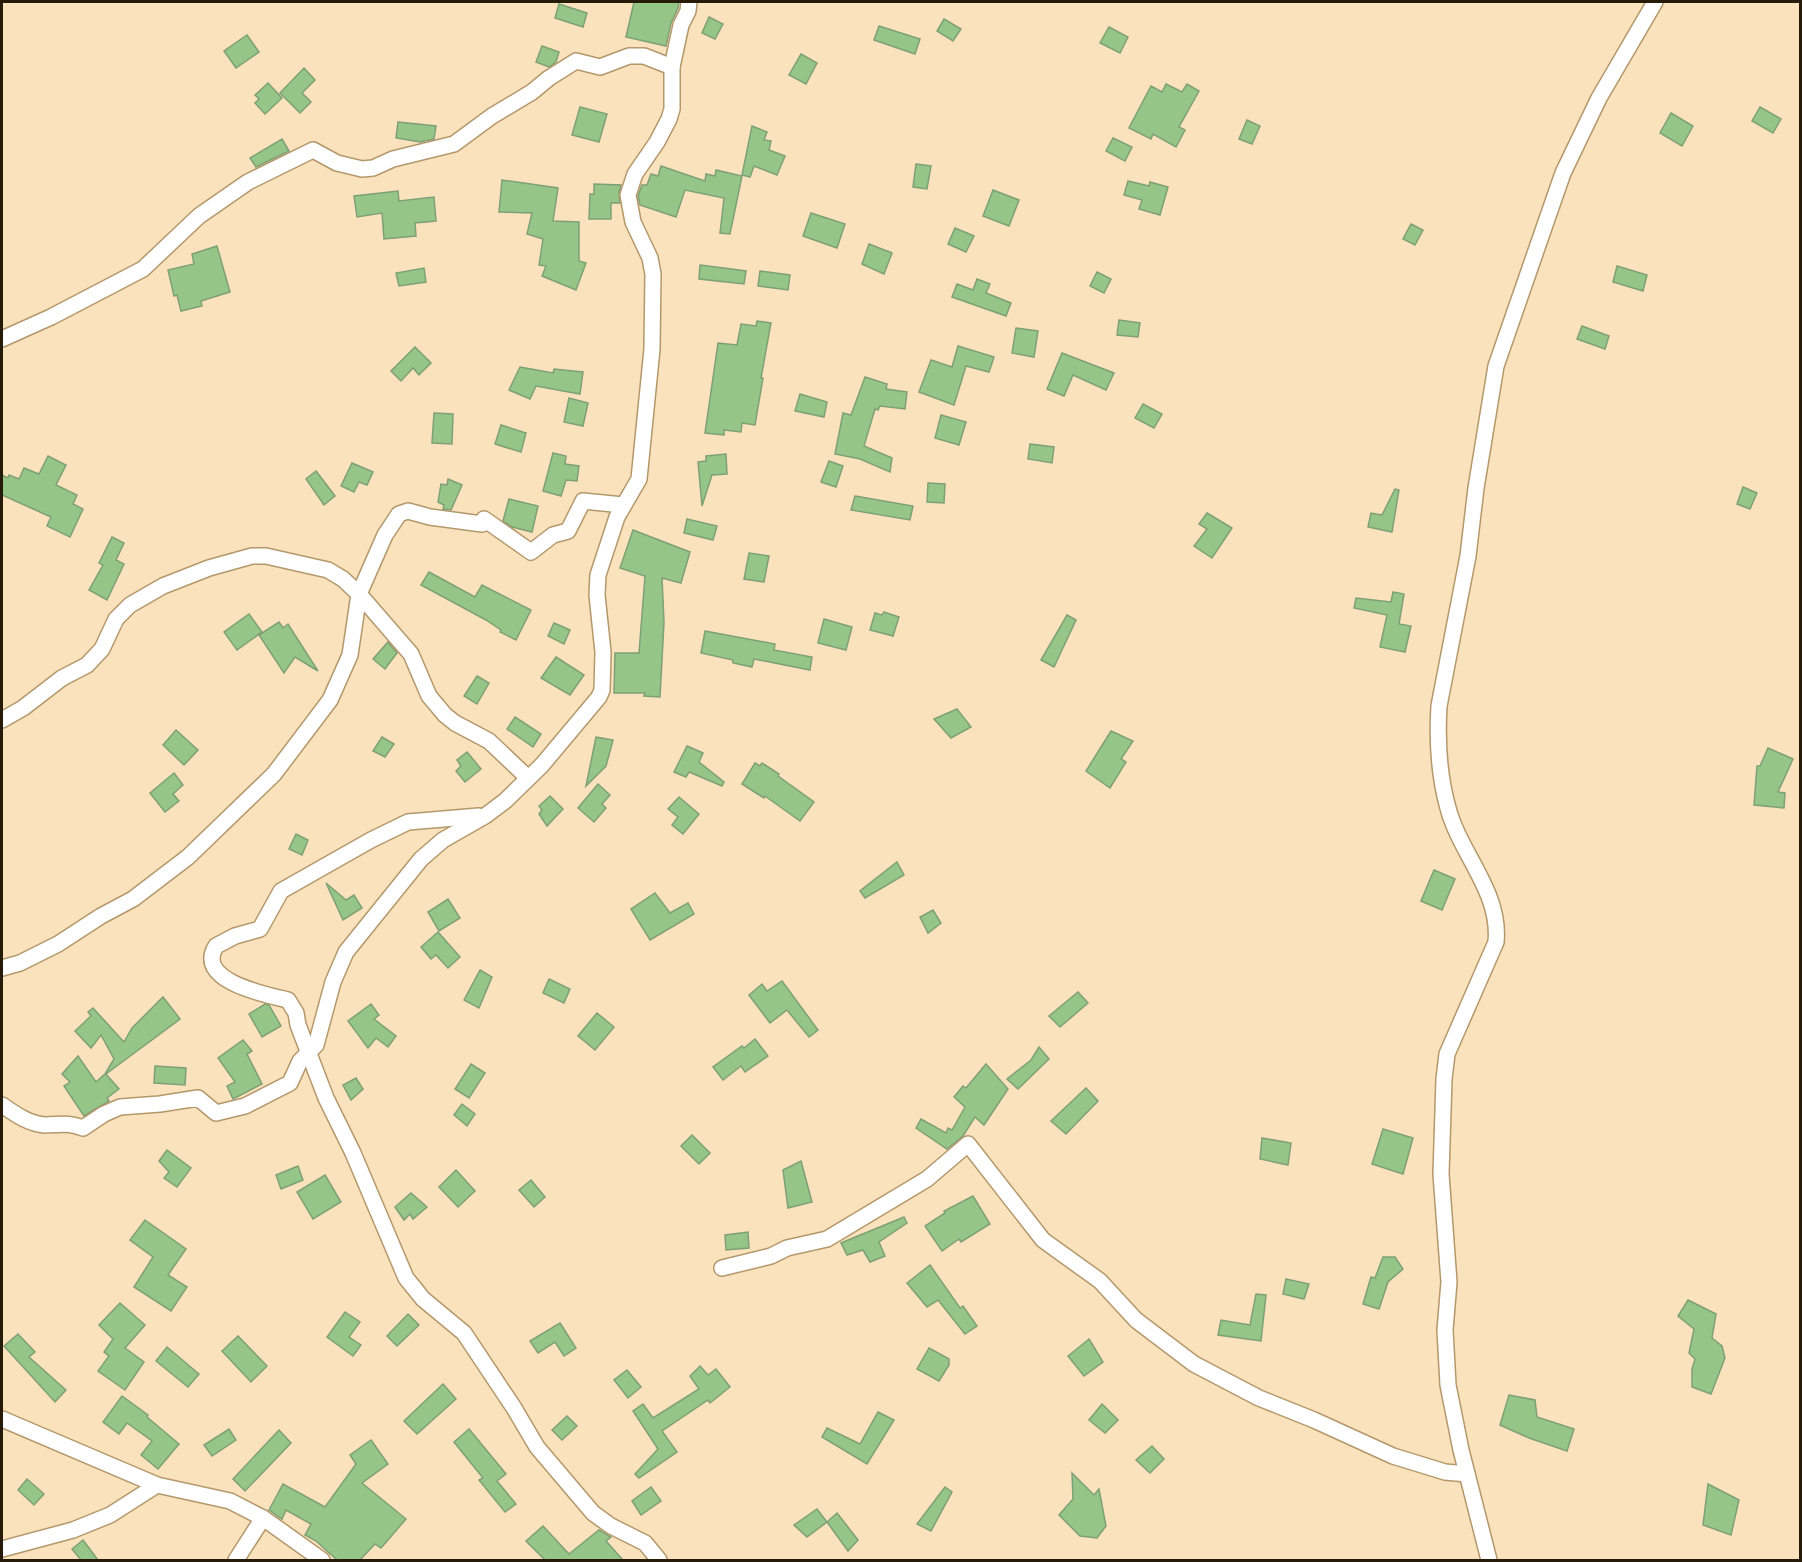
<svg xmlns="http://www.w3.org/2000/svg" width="1802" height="1562" font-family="Jost,sans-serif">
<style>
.building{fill:#95c587;stroke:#7fa076;stroke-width:1.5}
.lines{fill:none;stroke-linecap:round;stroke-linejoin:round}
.street-casing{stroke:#b4986b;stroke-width:18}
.street{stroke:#fff;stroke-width:15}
</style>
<rect width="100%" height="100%" fill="#fae2bd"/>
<g class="building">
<polygon points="634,2 679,2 678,8 671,23 666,46 626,37"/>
<polygon points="559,4 587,13 583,27 555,18"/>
<polygon points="709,17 723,24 715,39 702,33"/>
<polygon points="944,19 961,29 953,41 937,31"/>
<polygon points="879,26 920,39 915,54 874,40"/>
<polygon points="1109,27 1128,37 1120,53 1100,43"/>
<polygon points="247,35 259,52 236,68 224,51"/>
<polygon points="542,46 559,52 556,62 549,67 536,62"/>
<polygon points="801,54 817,63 806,84 789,75"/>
<polygon points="304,68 315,80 302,93 311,102 300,113 280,93"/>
<polygon points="268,83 282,98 265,114 255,103 259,99 255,95"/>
<polygon points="1166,84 1182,92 1187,84 1199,91 1179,127 1185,130 1176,147 1153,134 1151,139 1129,128 1151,86 1162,92"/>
<polygon points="580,107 607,114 599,142 572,135"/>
<polygon points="1760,107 1781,119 1773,133 1752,121"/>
<polygon points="1671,113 1693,126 1682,146 1660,133"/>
<polygon points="1247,120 1260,126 1252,144 1239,139"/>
<polygon points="398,122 436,126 434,139 420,142 396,138"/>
<polygon points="752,126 767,132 764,140 771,141 769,150 785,156 777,175 754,166 750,177 742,175"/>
<polygon points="1113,138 1132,147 1125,161 1106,151"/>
<polygon points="282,139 289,151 256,167 250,158"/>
<polygon points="916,164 931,166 927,189 913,187"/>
<polygon points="661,166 705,181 706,174 715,176 716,170 742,176 730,234 720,233 724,198 685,190 676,217 640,205 638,196 642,185 647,185 651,174 658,176"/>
<polygon points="502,180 558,188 553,221 579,222 579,261 586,263 576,290 542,276 546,266 539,265 543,239 527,234 532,213 499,212"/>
<polygon points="1128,181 1149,186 1150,182 1168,187 1160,215 1139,209 1142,200 1124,195"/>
<polygon points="594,184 621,185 619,192 620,203 611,203 611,219 589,219 590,194 594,194"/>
<polygon points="993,190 1019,200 1009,226 983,216"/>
<polygon points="398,191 399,201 434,197 436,221 415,223 416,236 384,239 382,213 357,217 354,196"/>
<polygon points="811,213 845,224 837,248 803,236"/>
<polygon points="1411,224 1423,230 1415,245 1403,239"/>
<polygon points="955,228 974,236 966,252 948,244"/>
<polygon points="869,244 892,253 884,274 862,264"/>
<polygon points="217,246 230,292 201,301 202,306 181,311 177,295 174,296 168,270 194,264 192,254"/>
<polygon points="700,265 746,271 744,284 699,279"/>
<polygon points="1617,266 1647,275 1643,291 1613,282"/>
<polygon points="424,268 426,282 399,286 396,273"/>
<polygon points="760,271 790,275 788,290 758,286"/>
<polygon points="1097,272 1111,279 1104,293 1090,286"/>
<polygon points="977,279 990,284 986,293 1011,303 1006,316 952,297 957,284 973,290"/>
<polygon points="1119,320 1140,323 1138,337 1117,335"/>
<polygon points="757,321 771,323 761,378 763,378 755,425 742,423 741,432 724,430 724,435 705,433 718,343 737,345 741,324 756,326"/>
<polygon points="1582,326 1609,336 1605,349 1577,339"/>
<polygon points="1016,328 1038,331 1034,357 1012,353"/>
<polygon points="958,346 994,357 989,372 966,366 954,405 919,392 931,360 952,367"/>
<polygon points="415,347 431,363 419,375 413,368 401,381 391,371"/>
<polygon points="1062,353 1114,373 1106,390 1073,375 1064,396 1047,389"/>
<polygon points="520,367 553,373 554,369 583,372 580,394 536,386 530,399 509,390"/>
<polygon points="865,377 887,384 886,389 907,392 905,409 880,406 878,410 875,409 864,446 892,458 890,472 860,459 835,454 843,413 851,415"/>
<polygon points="800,394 827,402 824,417 795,411"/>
<polygon points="569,398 588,403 583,426 564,422"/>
<polygon points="1143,404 1162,414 1154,428 1135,418"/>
<polygon points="434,413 453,414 452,444 432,443"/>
<polygon points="941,415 966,422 959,445 935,438"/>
<polygon points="501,425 526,433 521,452 495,444"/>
<polygon points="1030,444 1054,447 1052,463 1028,459"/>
<polygon points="553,453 566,456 565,464 579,466 577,481 566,480 561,496 543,491"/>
<polygon points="726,454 727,474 712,475 702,506 698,462 706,461 706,456"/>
<polygon points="48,456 66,465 56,485 77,495 73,504 83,509 70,537 47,526 51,517 2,495 2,475 8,478 9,475 19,479 24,468 39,474"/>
<polygon points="829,461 843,466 836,487 821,482"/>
<polygon points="352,463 373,472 367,485 359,482 354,492 341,486"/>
<polygon points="316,471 335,496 324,505 306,479"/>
<polygon points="448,479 462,485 451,510 443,509 444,505 438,502 441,484 447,485"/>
<polygon points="928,483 945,484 944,503 927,502"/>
<polygon points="1743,487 1757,493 1750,509 1737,504"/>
<polygon points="1395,489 1399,490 1392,532 1368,527 1371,513 1382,515"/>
<polygon points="855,496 913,506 910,520 851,510"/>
<polygon points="509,499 538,506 532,532 512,527 503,521"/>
<polygon points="1207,513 1232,528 1212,558 1194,546 1207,529 1199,524"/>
<polygon points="687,519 717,526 713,540 684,533"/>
<polygon points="633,530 690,552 681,583 662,578 664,622 660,697 644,696 645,693 614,693 615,653 639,653 645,576 620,568"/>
<polygon points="112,537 124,543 116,560 124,564 107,600 89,590 103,565 99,563"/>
<polygon points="749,553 769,556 764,582 744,579"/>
<polygon points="429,572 475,597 482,585 531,610 516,640 500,632 501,630 486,620 421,585"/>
<polygon points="1393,592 1404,594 1399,624 1411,626 1405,652 1380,647 1387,615 1354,608 1356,598 1391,602"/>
<polygon points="884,612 899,617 893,636 870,630 875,613 882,615"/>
<polygon points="249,614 262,632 237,650 224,632"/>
<polygon points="1067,615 1076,620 1054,667 1041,660"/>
<polygon points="824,619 852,627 846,650 818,643"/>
<polygon points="279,622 283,628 288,624 318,671 295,657 284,673 259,635"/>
<polygon points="554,623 570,630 564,644 548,636"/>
<polygon points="705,631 775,644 774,650 812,657 810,670 754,659 752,667 733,663 733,660 701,653"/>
<polygon points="388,642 397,653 385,669 373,659"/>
<polygon points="556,657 584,675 570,695 541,678"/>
<polygon points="477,676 489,683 477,704 464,696"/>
<polygon points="957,709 971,727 951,738 934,719"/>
<polygon points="515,717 541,734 533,747 507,729"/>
<polygon points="176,730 198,750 184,765 163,745"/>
<polygon points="1111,731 1133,741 1121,759 1126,762 1110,788 1086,771"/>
<polygon points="382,737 394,744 385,757 373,751"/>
<polygon points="596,737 613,740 606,766 586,786"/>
<polygon points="687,746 703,753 699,762 724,782 722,786 689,772 686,777 674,772"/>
<polygon points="1768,748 1793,759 1778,792 1785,793 1784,808 1754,805 1757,766 1760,766"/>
<polygon points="467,752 481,769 465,782 456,771 461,766 457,760"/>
<polygon points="755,763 760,766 762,763 779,774 778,776 814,802 800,821 765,796 764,798 742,784"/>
<polygon points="174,773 183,785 173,794 179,801 165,812 150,793"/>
<polygon points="598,784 610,795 602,804 606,808 594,822 578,808"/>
<polygon points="550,796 563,809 547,826 539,814 542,810 539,806"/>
<polygon points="679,797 699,814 683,834 672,825 678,817 668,809"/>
<polygon points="296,834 308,840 302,855 289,849"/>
<polygon points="897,862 904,875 865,898 860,891"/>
<polygon points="1434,870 1455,879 1442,910 1421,901"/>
<polygon points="326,883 346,900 354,895 362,908 343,920"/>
<polygon points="655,893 670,913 688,903 694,914 650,940 631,909"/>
<polygon points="448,899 460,918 439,931 428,912"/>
<polygon points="933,910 941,923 928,933 920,917"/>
<polygon points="438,932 460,957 448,968 436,955 431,959 421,947"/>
<polygon points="480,970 492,977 479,1008 464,1000"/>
<polygon points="549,979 570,989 564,1003 543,993"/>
<polygon points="782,981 818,1030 809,1037 787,1010 770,1023 749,995 762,984 767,991"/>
<polygon points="1078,992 1088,1003 1060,1027 1049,1016"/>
<polygon points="163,997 180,1019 106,1074 119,1089 107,1098 109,1101 84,1116 64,1086 70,1082 62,1074 78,1056 96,1082 105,1074 114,1059 101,1035 91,1048 75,1031 91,1016 88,1012 93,1008 124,1042 132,1028"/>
<polygon points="265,1004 269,1005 281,1026 262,1037 249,1014"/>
<polygon points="371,1004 379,1015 374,1019 396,1036 388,1047 376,1038 368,1048 348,1021"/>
<polygon points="597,1013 614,1027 595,1050 578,1036"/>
<polygon points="755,1039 768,1056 745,1072 741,1066 723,1080 713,1067 742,1046 744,1048"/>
<polygon points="243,1040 252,1051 247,1054 262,1084 233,1099 227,1086 235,1082 218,1058"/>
<polygon points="1039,1047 1049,1059 1018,1089 1007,1079 1031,1060"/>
<polygon points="471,1064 485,1073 469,1098 455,1089"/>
<polygon points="986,1064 1008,1089 984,1125 975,1117 963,1136 947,1149 916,1128 921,1119 946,1133 948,1128 952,1130 965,1107 954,1097 963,1086 966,1088"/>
<polygon points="155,1066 186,1068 185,1085 154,1083"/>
<polygon points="356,1078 363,1089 351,1100 343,1085"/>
<polygon points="1086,1088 1098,1101 1066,1134 1051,1121"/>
<polygon points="462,1104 475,1114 467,1126 454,1115"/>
<polygon points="1383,1129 1413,1138 1403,1174 1372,1164"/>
<polygon points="692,1135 710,1153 699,1164 681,1146"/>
<polygon points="1262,1138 1291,1143 1288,1165 1260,1159"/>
<polygon points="167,1150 191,1168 177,1187 164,1178 169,1172 159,1161"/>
<polygon points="801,1161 812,1202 788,1208 783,1170"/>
<polygon points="298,1166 303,1180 281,1189 276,1175"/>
<polygon points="456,1170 475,1191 458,1207 439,1187"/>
<polygon points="325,1175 341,1202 313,1219 297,1192"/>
<polygon points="531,1180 545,1197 534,1207 519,1190"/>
<polygon points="411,1193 427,1207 413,1219 410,1214 404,1220 395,1207"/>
<polygon points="973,1196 990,1224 961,1242 959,1239 942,1251 925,1226 945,1213 944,1211"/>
<polygon points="904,1217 907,1223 879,1242 885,1256 870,1262 863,1250 847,1255 841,1243"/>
<polygon points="145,1220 186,1249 168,1275 187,1287 171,1311 134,1287 153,1257 130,1240"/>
<polygon points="748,1232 749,1248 726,1250 725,1235"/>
<polygon points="1383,1257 1395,1257 1403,1269 1388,1282 1379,1309 1363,1304 1371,1277 1375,1278"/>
<polygon points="930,1265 960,1308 963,1306 977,1326 965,1334 938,1300 927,1307 907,1283"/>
<polygon points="1286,1279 1309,1284 1304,1299 1283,1294"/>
<polygon points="1256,1294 1266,1295 1261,1341 1218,1335 1221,1320 1250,1325"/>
<polygon points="1688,1300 1716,1314 1712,1338 1722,1346 1725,1358 1711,1394 1692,1387 1692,1369 1695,1359 1689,1353 1694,1329 1678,1316"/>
<polygon points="120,1303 145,1325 125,1348 144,1362 125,1390 98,1371 109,1356 104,1352 113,1339 99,1325"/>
<polygon points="345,1312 360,1322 349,1337 361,1345 353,1356 327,1337"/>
<polygon points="408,1314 419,1325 397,1346 387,1336"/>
<polygon points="560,1323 576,1348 564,1356 555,1342 538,1353 530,1341"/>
<polygon points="18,1334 35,1352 29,1357 66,1390 55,1402 4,1346"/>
<polygon points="238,1336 267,1366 251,1382 222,1351"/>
<polygon points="1089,1339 1103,1362 1084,1376 1068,1356"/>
<polygon points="167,1347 199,1374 188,1387 156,1361"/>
<polygon points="929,1348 949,1359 949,1365 939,1381 917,1369"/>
<polygon points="700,1366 708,1375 716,1369 730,1387 710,1403 708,1400 662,1431 677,1452 639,1478 635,1474 658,1449 633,1411 643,1404 653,1418 699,1389 690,1376"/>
<polygon points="627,1370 641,1387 628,1398 614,1380"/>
<polygon points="443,1384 456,1399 417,1434 404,1421"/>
<polygon points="1509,1395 1535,1400 1537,1417 1574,1429 1567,1451 1529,1438 1500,1425"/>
<polygon points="122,1396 148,1415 147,1417 179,1444 158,1469 141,1455 152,1441 127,1423 119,1434 103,1422"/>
<polygon points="1102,1404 1118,1420 1105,1433 1089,1420"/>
<polygon points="878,1412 894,1420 867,1464 822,1437 827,1428 860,1444"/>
<polygon points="567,1416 577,1426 562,1440 552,1430"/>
<polygon points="229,1429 236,1440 212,1456 204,1445"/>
<polygon points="469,1429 506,1474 497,1481 516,1504 505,1512 479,1480 483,1478 454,1442"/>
<polygon points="279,1430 291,1443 245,1491 233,1479"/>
<polygon points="371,1440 388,1464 362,1483 406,1519 381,1548 375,1544 360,1560 337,1560 316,1541 305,1535 311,1524 286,1510 282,1519 269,1510 283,1484 325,1507 356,1464 350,1455"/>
<polygon points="1152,1446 1164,1459 1150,1473 1136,1460"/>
<polygon points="1072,1473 1094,1495 1099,1489 1106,1526 1097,1538 1080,1536 1059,1515 1073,1499"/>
<polygon points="27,1479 44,1494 34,1505 18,1490"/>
<polygon points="1708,1484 1739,1500 1731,1535 1703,1525"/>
<polygon points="651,1487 661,1501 641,1515 632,1501"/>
<polygon points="945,1487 952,1492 931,1531 917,1524"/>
<polygon points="817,1509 827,1522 807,1537 794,1525"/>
<polygon points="837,1513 858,1540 848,1551 827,1522"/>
<polygon points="543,1526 569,1554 599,1530 611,1537 606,1541 623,1560 545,1560 526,1541"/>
<polygon points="83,1540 98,1560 81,1560 72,1549"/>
</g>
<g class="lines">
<defs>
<g id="street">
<polyline points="2,339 51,317 143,269 199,216 248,182 313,150 337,163 362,169 373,168 393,159 454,144 492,116 532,92 549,78 576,61 600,67 629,56 644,56 672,67"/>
<polyline points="2,720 23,708 62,678 87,665 102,649 116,619 130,605 163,586 209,568 252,556 266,556 328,570 343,579 359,594 411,654 429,696 445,715 455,723 489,741 527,777"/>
<path d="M479 816 408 822 371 840 281 891 260 929 235 936 216 946C194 981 267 995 288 1000L296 1013 298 1025 326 1098 353 1153 406 1278 423 1299 464 1333 514 1408 537 1447 593 1513 611 1526 645 1543 659 1560"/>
<polyline points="2,968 20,963 58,944 101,916 133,899 188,857 274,774 330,700 350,655 359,594 385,535 399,514 408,511 430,517 482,524 484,519 531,552 553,535 568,531 583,501 623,505"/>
<path d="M2 1105C15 1114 29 1124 45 1125 60 1125 69 1122 83 1128L104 1114 120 1107 160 1104 198 1098 216 1113 245 1106 290 1083 300 1061 316 1045 333 982 346 952 421 859 443 840 485 816 505 801 542 765 599 697 602 690 603 652 597 595 598 575 617 517 639 479 652 349 653 274 650 258 633 222 628 195 635 174 657 142 669 119 672 109V67L681 25 688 11 689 2"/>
<polyline points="722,1268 771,1256 787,1248 827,1239 927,1179 968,1144 1043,1240 1100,1281 1136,1320 1194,1364 1259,1398 1314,1420 1393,1456 1445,1472 1467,1474"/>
<polyline points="2,1419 157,1485 230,1501 263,1518 322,1560"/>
<polyline points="2,1549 73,1530 110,1515 157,1485"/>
<polyline points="236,1560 263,1518"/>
<path d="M1489 1560 1461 1450 1448 1385 1445 1330 1449 1282 1441 1174 1444 1079 1447 1054 1496 942C1501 892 1460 854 1448 808 1439 776 1437 739 1439 706L1468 556 1476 488 1496 366 1563 173 1599 98 1655 2"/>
</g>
</defs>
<use href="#street" class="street-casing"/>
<use href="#street" class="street"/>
</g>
<rect width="1802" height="1562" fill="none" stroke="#261b09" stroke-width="6"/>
</svg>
